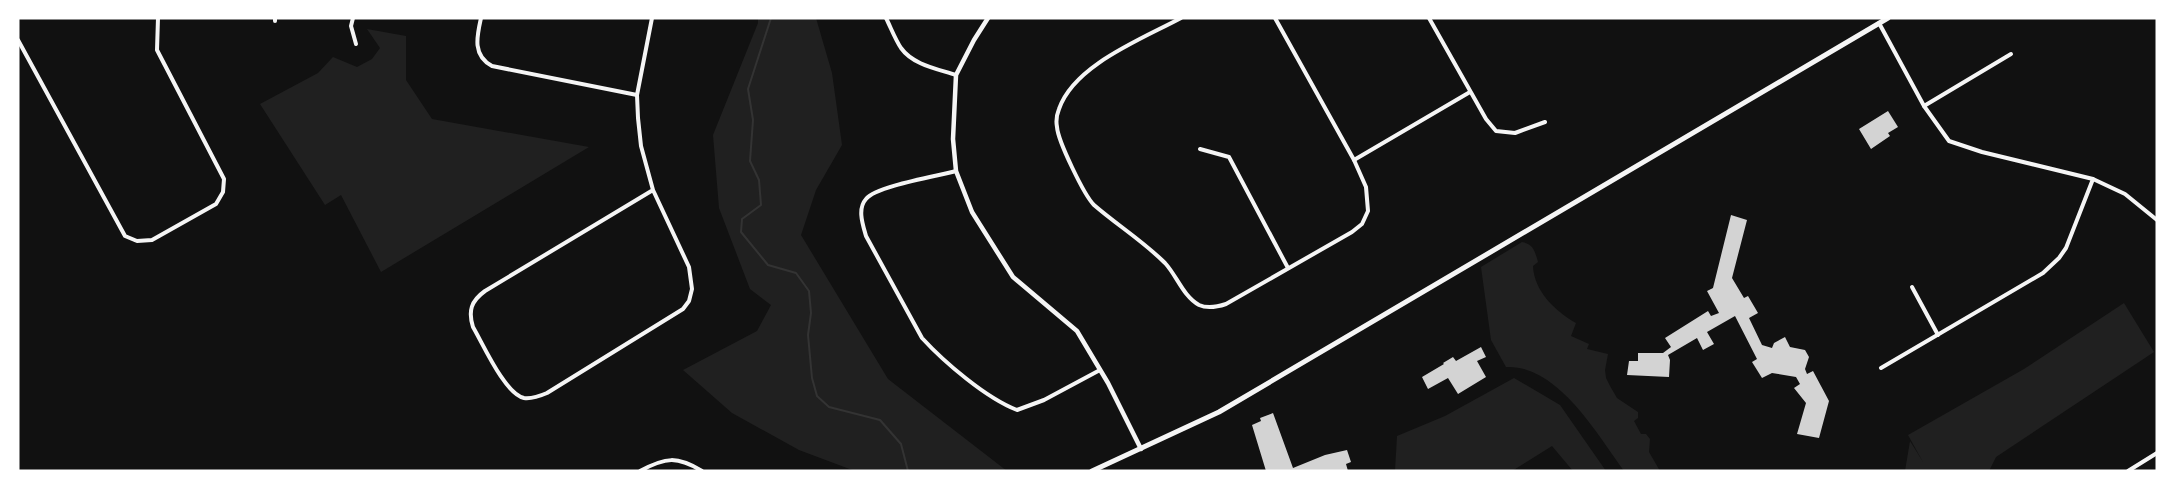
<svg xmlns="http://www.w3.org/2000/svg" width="2175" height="489" font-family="Signika,sans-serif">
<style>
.green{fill:#202020}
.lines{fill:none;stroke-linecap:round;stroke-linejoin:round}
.stream{stroke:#333;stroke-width:2}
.building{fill:#d3d3d3}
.minor{stroke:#f5f5f5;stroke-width:4}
.tertiary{stroke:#f5f5f5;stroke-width:4.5}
.secondary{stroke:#f5f5f5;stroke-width:5}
</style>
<rect width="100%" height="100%" fill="#111"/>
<g class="green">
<polygon points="758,18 816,18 832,73 842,145 816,190 801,235 888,379 1007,471 855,471 799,450 732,413 683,370 757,331 771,305 750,289 719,208 713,135 758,23"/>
<polygon points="367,29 406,36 406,80 432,119 589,147 381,272 341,195 325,205 260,104 318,73 333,57 357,67 372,59 380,48"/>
<path d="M1522 242C1534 244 1535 252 1538 262L1533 266C1534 291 1555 311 1576 323L1571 336 1589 344 1587 349 1608 354 1605 370 1606 378 1610 386 1617 398 1638 412V418L1634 421 1641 434H1646L1650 439 1649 452 1660 471H1624C1598 435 1557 364 1506 367L1491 340 1481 267Z"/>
<polygon points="2124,303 2154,352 1996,457 1989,471 1905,471 1910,441 1923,462 1908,435 2024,369"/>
<polygon points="1514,378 1560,405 1606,471 1573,471 1552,446 1512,471 1395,471 1397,436 1445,416"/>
</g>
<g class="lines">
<polyline class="stream" points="771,18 748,89 753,120 750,161 759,180 761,205 742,219 741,232 768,265 796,273 809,291 811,313 808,335 812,378 817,396 829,407 880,420 901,444 908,471"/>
</g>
<g class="building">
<polygon points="1888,111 1898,127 1888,133 1890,136 1871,149 1859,129"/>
<polygon points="1731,215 1747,220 1732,278 1744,298 1748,296 1758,313 1749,318 1762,345 1772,348 1774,343 1785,337 1790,347 1805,350 1809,357 1805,369 1807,374 1813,371 1829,401 1819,438 1797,434 1806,403 1794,388 1800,384 1796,377 1772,373 1762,378 1752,362 1757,359 1735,316 1707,332 1714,344 1703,350 1697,338 1668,355 1670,360 1669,377 1627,375 1629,361 1638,361 1638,353 1663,353 1671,347 1665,338 1708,311 1711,316 1719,313 1707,291 1713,288"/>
<polygon points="1481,347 1486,357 1477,361 1486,377 1458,394 1448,378 1428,389 1422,377 1444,364 1443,363 1453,357 1456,361"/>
<polygon points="1273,413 1293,468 1325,455 1347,450 1351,462 1346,464 1348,471 1266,471 1252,425 1261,421 1260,418"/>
</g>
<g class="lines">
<g class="minor">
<polyline points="275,18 275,21"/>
<polyline points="353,18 351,26 356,44"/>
<path d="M481 18C477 36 472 55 492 66L637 95"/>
<path d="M652 18 637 95 638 118 641 146 653 190 689 267 692 289 689 301 683 309 547 393C540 396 532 399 524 398 505 394 483 344 473 327 468 311 471 301 485 291L653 190"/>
<path d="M886 18C891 28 895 39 901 48 913 65 938 69 956 75"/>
<path d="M1181 18C1142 39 1074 65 1059 109 1057 114 1056 122 1057 127 1058 141 1084 195 1094 205 1117 225 1143 241 1165 263 1177 276 1183 296 1199 305 1208 309 1217 307 1226 304L1352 232 1362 224 1368 211 1366 187 1354 160 1275 18"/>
<polyline points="1429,18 1486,119 1496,131 1515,133 1545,122"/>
<polyline points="1879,23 1924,106 1949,141 1982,152 2093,179 2125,194 2157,220"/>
<polyline points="18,40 125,236 137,241 152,240 216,204 223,192 224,179 157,50 158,18"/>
<polyline points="1924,106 2011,54"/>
<polyline points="1200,149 1229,157 1288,268"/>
<polyline points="1354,160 1470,92"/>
<path d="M956 171C938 176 876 186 866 199 857 209 863 225 866 236L922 338C944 362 986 398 1017 410L1044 400 1100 370"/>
<polyline points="1912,287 1938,335"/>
<polyline points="1881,368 2043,273 2059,258 2066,248 2093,179"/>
<path d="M640 471C666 457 677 456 702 471"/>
<polyline points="2128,471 2157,453"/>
</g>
<polyline class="tertiary" points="988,18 974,40 956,75 953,139 956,171 972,212 1013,277 1077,331 1108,383 1141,449"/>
<polyline class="secondary" points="1092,471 1219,412 1888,18"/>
</g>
<rect width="2175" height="489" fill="none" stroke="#ffffff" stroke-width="39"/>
</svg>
